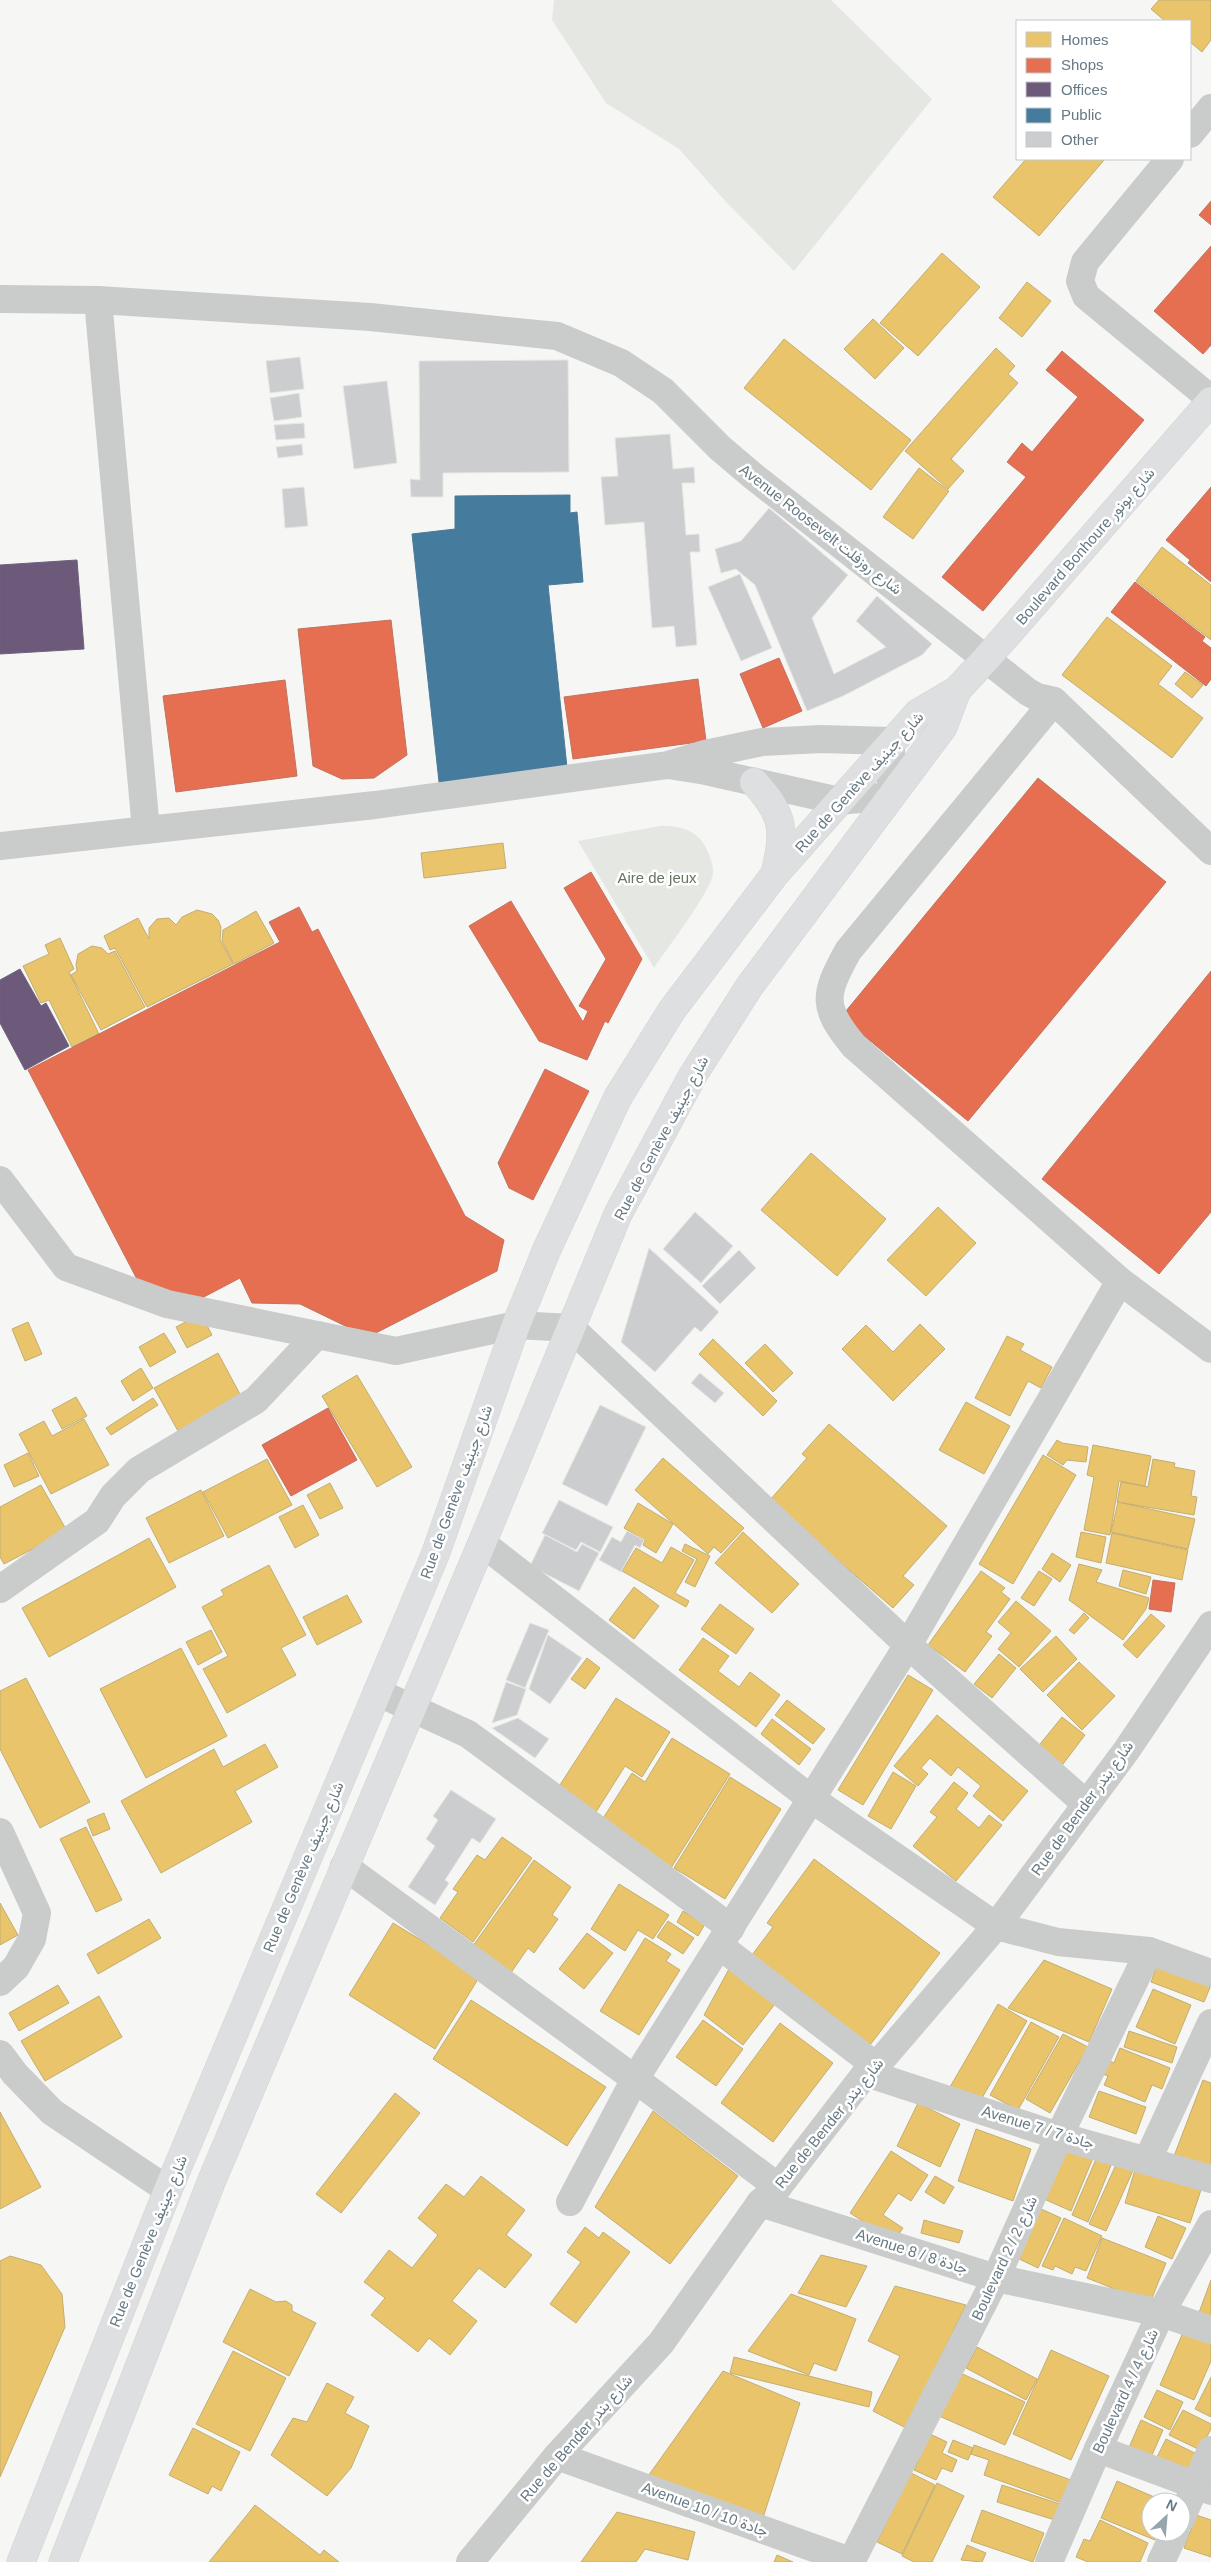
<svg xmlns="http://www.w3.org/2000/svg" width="1211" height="2562" font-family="Arial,Vazirmatn,sans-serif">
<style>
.green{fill:#e5e8e2}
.homes{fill:#e9c46a;stroke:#c2ae72}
.shops{fill:#e76f51;stroke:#c07260}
.offices{fill:#6d597a;stroke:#6b637d}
.public{fill:#457b9d;stroke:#4f7a96}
.building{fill:#cccdce;stroke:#e5e5e4}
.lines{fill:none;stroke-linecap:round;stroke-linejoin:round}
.secondary-casing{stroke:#d2d3d4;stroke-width:29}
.minor{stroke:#cacccc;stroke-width:28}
.tertiary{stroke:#cacccc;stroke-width:28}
.secondary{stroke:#dedfe0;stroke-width:28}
.labels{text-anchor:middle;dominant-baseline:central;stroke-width:5;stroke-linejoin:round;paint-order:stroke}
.street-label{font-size:15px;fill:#667984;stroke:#fff}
.park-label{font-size:15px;fill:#667761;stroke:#fff}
</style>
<rect width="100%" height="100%" fill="#f6f6f5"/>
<g class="green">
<polygon points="554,0 831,0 932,99 794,271 727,203 679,149 606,103 552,20"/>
<path d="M660 826C676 825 694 829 704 844 708 852 714 864 713 873 712 890 666 950 654 968L578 841Z"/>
</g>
<g class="homes">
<polygon points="1159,0 1211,0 1211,40 1202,52 1190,42 1190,21 1165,21 1151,9"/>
<polygon points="1026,159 1105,159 1039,236 993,197"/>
<polygon points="942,253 980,287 918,356 880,323"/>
<polygon points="1027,282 1051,301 1022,337 999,318"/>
<polygon points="873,319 904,348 875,379 844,349"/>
<polygon points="784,339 911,440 871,490 744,388"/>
<polygon points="996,348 1015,366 1008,374 1018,383 951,459 964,471 948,489 905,451"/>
<polygon points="919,468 949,491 913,539 883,517"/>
<polygon points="1162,547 1211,585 1211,640 1136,581"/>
<polygon points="1107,617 1172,666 1158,684 1203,718 1172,758 1062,675"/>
<polygon points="1185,672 1203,685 1192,698 1175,684"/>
<polygon points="503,843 506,868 424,878 421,853"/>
<polygon points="197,910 212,914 218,920 221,927 220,940 233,964 147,1007 115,948 110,950 104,936 138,918 149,939 149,928 157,919 169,918 176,925 182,917"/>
<polygon points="256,911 274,943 234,964 222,941 223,930"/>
<polygon points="60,938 74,969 69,972 99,1034 72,1047 49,1000 41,1003 23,966 49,954 45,945"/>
<polygon points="92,946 102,948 108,954 115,951 145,1007 101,1030 71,975 77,971 76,965 78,954"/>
<polygon points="811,1153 886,1219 837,1276 761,1210"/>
<polygon points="938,1207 976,1243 926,1296 887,1260"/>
<polygon points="201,1314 212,1335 187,1348 176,1327"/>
<polygon points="28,1322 42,1354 25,1361 12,1329"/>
<polygon points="920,1324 945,1349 893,1401 842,1349 866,1325 893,1352"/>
<polygon points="164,1333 176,1352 150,1367 139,1347"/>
<polygon points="1007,1336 1024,1344 1020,1350 1052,1367 1041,1388 1028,1381 1010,1416 975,1398"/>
<polygon points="713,1339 777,1401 763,1416 699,1354"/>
<polygon points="765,1344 793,1373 773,1392 745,1363"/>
<polygon points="218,1353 241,1396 178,1431 154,1388"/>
<polygon points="141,1368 153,1388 133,1401 121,1381"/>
<polygon points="357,1375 412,1467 377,1487 322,1396"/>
<polygon points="76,1397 87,1416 62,1429 52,1410"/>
<polygon points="153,1398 158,1405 111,1435 106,1428"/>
<polygon points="966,1402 1010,1426 984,1474 939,1450"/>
<polygon points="84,1419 109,1465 51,1494 19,1434 44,1421 52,1436"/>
<polygon points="829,1424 947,1526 903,1576 914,1585 893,1608 769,1501 807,1458 802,1454"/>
<polygon points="1057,1440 1062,1443 1088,1447 1086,1462 1067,1460 1063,1465 1047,1455"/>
<polygon points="1093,1445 1151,1456 1145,1486 1119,1481 1110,1535 1084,1530 1094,1477 1087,1475"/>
<polygon points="28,1453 39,1476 14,1487 4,1465"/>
<polygon points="1043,1455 1076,1475 1013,1584 979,1564"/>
<polygon points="663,1458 744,1528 721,1553 714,1547 708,1554 635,1490"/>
<polygon points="267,1459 292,1505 228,1538 203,1492"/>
<polygon points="1153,1459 1175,1463 1174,1467 1195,1471 1191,1496 1197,1497 1194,1515 1117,1502 1121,1482 1148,1487"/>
<polygon points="330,1483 343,1508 320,1519 307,1495"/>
<polygon points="41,1485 67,1531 4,1564 0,1557 0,1507"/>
<polygon points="201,1490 224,1536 169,1563 146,1518"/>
<polygon points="1118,1502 1195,1519 1188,1549 1111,1532"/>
<polygon points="638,1503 673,1524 656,1553 643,1545 645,1541 624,1528"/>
<polygon points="303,1505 319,1535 295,1548 279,1517"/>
<polygon points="743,1532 799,1584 772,1613 715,1563"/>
<polygon points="1081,1532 1106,1537 1101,1563 1076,1557"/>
<polygon points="1112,1533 1188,1550 1182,1580 1106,1563"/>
<polygon points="149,1538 176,1587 49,1657 22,1608"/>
<polygon points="685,1544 710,1556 695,1587 685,1582 697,1559 682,1551"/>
<polygon points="671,1547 694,1560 675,1593 689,1601 686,1607 622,1571 636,1548 662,1563"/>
<polygon points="1052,1553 1071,1565 1060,1582 1042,1569"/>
<polygon points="1079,1564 1102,1570 1096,1582 1149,1598 1146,1609 1123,1640 1069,1600"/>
<polygon points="269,1565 306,1635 281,1648 296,1675 227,1713 203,1669 228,1656 202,1607 224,1595 221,1590"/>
<polygon points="1123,1570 1151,1577 1146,1594 1119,1586"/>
<polygon points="981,1571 1005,1588 1001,1592 1010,1599 986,1632 992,1636 965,1672 928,1645"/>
<polygon points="1039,1571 1052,1579 1034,1606 1021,1598"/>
<polygon points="634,1587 659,1606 634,1639 609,1620"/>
<polygon points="347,1595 362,1622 317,1645 303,1617"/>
<polygon points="1016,1601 1051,1631 1019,1667 998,1649 1011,1633 998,1622"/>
<polygon points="720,1604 754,1629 736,1654 701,1629"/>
<polygon points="1084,1613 1089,1618 1074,1634 1069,1630"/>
<polygon points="1151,1614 1165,1626 1137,1658 1123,1645"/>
<polygon points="211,1630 222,1652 198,1665 186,1642"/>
<polygon points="1056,1636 1077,1659 1043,1692 1020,1669"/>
<polygon points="703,1638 729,1656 718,1671 739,1687 750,1672 780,1695 756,1727 679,1670"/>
<polygon points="181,1648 227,1736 146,1778 100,1689"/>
<polygon points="999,1654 1016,1668 992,1698 974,1684"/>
<polygon points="587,1658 600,1668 585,1689 571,1679"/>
<polygon points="1079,1662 1115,1696 1082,1730 1047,1695"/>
<polygon points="908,1675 933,1690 863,1805 838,1790"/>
<polygon points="26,1678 90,1802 40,1828 0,1749 0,1691"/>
<polygon points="616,1698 670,1732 642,1777 625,1766 596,1812 558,1788"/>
<polygon points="787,1700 825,1729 813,1744 775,1715"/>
<polygon points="937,1715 1028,1791 1003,1821 973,1796 981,1786 958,1767 951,1776 930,1758 921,1768 928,1774 918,1786 894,1766"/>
<polygon points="1062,1717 1085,1735 1060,1768 1036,1749"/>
<polygon points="772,1719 811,1749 799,1765 761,1734"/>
<polygon points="672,1738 730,1774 671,1868 600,1823 632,1773 645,1782"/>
<polygon points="265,1744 278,1767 235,1791 252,1822 161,1873 121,1801 214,1749 223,1767"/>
<polygon points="893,1772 916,1786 891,1829 868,1816"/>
<polygon points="730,1777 781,1809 725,1899 674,1868"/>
<polygon points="954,1782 968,1793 956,1809 979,1828 989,1815 1002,1825 956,1881 913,1846 937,1817 930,1812"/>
<polygon points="104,1813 110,1829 93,1836 87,1820"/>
<polygon points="86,1827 122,1900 96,1912 60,1839"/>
<polygon points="502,1837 532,1858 473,1942 440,1918 458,1892 453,1889 477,1855 485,1860"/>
<polygon points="814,1859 940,1953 867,2049 752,1955 773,1927 767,1923"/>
<polygon points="534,1860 571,1887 552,1915 558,1919 534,1953 528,1948 508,1977 470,1950"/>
<polygon points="619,1884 669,1915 653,1939 638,1930 625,1951 591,1929"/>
<polygon points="0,1903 18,1935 0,1945"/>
<polygon points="683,1911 705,1924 698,1936 677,1922"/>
<polygon points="149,1919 161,1938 98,1974 87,1954"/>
<polygon points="668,1921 694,1938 683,1954 657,1937"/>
<polygon points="393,1923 480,1976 435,2049 349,1995"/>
<polygon points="587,1933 613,1953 584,1989 559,1969"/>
<polygon points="645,1938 671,1954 666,1961 680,1970 639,2035 600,2011"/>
<polygon points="1044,1960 1112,1989 1089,2042 1008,2008"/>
<polygon points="1157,1965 1211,1985 1204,2002 1151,1982"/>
<polygon points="729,1969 775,2004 743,2045 704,2015"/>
<polygon points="58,1985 69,2003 19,2031 9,2013"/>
<polygon points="1153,1989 1191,2005 1175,2044 1136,2027"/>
<polygon points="99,1996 122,2037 45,2081 21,2041"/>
<polygon points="471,2000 606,2087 567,2146 433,2059"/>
<polygon points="998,2004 1027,2021 979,2103 950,2087"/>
<polygon points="703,2020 743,2049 716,2086 676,2057"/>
<polygon points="1031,2022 1059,2037 1018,2110 990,2095"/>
<polygon points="780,2023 833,2063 773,2142 721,2103"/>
<polygon points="1129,2031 1177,2047 1172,2063 1124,2047"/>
<polygon points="1063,2034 1088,2047 1050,2113 1026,2099"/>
<polygon points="1120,2048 1170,2068 1162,2089 1152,2085 1145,2102 1104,2085 1108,2076 1100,2073 1105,2059 1114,2063"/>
<polygon points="1203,2080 1211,2083 1211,2171 1174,2156"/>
<polygon points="1099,2091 1146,2107 1136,2134 1089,2117"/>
<polygon points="395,2093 420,2113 341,2213 316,2194"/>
<polygon points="918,2103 960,2124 940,2167 897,2146"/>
<polygon points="653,2111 738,2176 670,2264 595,2207"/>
<polygon points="0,2112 41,2187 0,2209"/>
<polygon points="976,2129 1031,2149 1013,2201 958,2181"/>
<polygon points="1066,2147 1093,2158 1071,2211 1044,2199"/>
<polygon points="891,2151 928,2175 911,2201 898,2193 883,2215 903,2228 894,2241 850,2213"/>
<polygon points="1099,2152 1114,2158 1088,2222 1072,2215"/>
<polygon points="1119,2158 1135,2166 1106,2231 1089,2224"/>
<polygon points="1137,2163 1203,2184 1190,2223 1125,2203"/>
<polygon points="481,2176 525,2210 506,2235 532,2255 505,2288 479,2268 452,2301 477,2321 450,2355 429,2338 418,2352 371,2315 385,2298 364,2282 389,2250 412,2268 438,2235 418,2218 446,2184 464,2197"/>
<polygon points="935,2176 954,2187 944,2204 925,2192"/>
<polygon points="1039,2208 1061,2218 1038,2268 1017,2258"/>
<polygon points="1158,2216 1186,2228 1172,2259 1145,2247"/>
<polygon points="1064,2218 1102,2236 1086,2271 1075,2267 1072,2274 1055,2266 1053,2270 1042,2266"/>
<polygon points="924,2220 963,2231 959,2243 921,2233"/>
<polygon points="585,2227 599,2238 603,2232 630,2252 576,2323 550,2304 581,2262 567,2252"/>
<polygon points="1102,2238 1166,2263 1150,2303 1087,2278"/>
<polygon points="821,2255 867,2266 846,2307 798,2293"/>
<polygon points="10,2256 41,2265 62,2294 65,2327 0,2477 0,2261"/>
<polygon points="1211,2280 1211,2323 1197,2318"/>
<polygon points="895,2286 966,2305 906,2428 873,2411 900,2356 868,2341"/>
<polygon points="250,2289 276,2302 286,2301 292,2305 292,2311 316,2323 289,2376 223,2342"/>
<polygon points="791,2294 856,2319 836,2371 814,2363 809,2375 748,2351"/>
<polygon points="1185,2328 1211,2339 1211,2361 1194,2400 1160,2385"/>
<polygon points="977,2347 1037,2379 1026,2400 966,2368"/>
<polygon points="1051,2350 1109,2376 1071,2460 1013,2434"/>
<polygon points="233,2351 286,2378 250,2451 196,2424"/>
<polygon points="734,2357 872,2392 869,2407 730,2373"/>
<polygon points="723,2371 800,2403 760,2527 646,2479"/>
<polygon points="958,2372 1025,2402 1005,2445 939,2416"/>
<polygon points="1211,2377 1211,2417 1195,2409"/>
<polygon points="327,2383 354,2397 345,2413 369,2426 351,2468 327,2496 271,2455 293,2418 307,2422"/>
<polygon points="1157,2390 1183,2402 1170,2430 1144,2417"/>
<polygon points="1183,2410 1211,2424 1211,2429 1200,2450 1169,2435"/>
<polygon points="1141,2420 1163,2430 1149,2462 1127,2452"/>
<polygon points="193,2428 240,2452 221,2491 212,2486 208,2494 169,2475"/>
<polygon points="930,2434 947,2442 942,2453 957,2460 952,2472 942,2468 936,2480 914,2470"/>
<polygon points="1166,2439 1199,2455 1186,2481 1153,2465"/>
<polygon points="953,2440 973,2448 968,2460 948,2452"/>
<polygon points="974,2445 1071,2480 1062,2503 984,2475 989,2460 971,2454"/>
<polygon points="911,2473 935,2485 902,2554 877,2542"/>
<polygon points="1117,2481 1166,2502 1151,2502 1151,2532 1158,2532 1155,2540 1101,2518"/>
<polygon points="937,2483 964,2496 932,2562 914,2562 902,2556"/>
<polygon points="1002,2485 1063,2505 1058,2521 997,2502"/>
<polygon points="255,2505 320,2555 324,2550 339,2562 209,2562"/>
<polygon points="982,2510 1044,2533 1033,2562 971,2541"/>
<polygon points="617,2512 695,2532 688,2560 645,2549 636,2562 581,2562"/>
<polygon points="1196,2515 1211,2520 1211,2557 1184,2548"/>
<polygon points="1100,2520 1148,2543 1140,2562 1088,2562 1076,2557 1084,2539 1090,2541"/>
<polygon points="967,2545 986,2553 982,2562 961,2560"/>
<polygon points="777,2555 793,2562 774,2562"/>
</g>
<g class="shops">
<polygon points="1211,201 1211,225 1199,215"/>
<polygon points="1211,246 1211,345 1203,354 1154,311"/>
<polygon points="1062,351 1144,420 983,611 942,577 1026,477 1007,462 1022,443 1032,452 1078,397 1046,370"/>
<polygon points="1211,487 1211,582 1188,563 1190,560 1166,540"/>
<polygon points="1135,582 1205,637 1202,641 1211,648 1211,679 1206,686 1111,612"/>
<polygon points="391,620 407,755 374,778 342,779 313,766 298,629"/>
<polygon points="779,658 802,711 763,728 740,674"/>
<polygon points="698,679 706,741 573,759 564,697"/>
<polygon points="285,680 297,776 176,792 163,696"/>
<polygon points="1038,778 1166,882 968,1121 841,1017"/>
<polygon points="591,872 642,959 608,1023 605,1021 587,1060 539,1041 469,926 511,901 583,1022 588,1011 579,1006 606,959 564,888"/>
<polygon points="299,907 312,932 318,929 465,1216 504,1240 497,1271 368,1337 300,1304 252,1303 240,1278 200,1299 140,1285 28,1070 280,942 269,922"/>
<polygon points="1211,971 1211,1212 1159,1274 1042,1179"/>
<polygon points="545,1069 589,1091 533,1200 509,1188 498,1163"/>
<polygon points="328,1408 357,1460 291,1496 262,1445"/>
<polygon points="1153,1580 1175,1583 1171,1612 1149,1609"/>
</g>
<g class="offices">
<polygon points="77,560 84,649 0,654 0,565"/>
<polygon points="20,969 41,1006 46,1003 69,1046 25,1070 0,1023 0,980"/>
</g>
<polygon class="public" points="570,495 570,513 577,512 583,582 548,585 568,777 440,791 412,534 455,529 455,496"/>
<g class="building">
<polygon points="300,357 304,389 270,393 266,361"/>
<polygon points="568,360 569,472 443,473 443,497 411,497 410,479 420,480 419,361"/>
<polygon points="387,381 397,463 354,469 343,386"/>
<polygon points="299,393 302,417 274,421 270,398"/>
<polygon points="304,423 305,438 276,440 274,425"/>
<polygon points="670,434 673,469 694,467 695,483 682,483 686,535 699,534 700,552 690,552 697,645 676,647 674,626 652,628 644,522 605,525 601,477 618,476 615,438"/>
<polygon points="302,444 303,455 278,458 276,447"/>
<polygon points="304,487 308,526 285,528 282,489"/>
<polygon points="769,508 848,575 812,618 834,674 886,647 856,621 877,596 932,644 922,655 843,696 807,711 755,585 736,569 721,573 715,549 741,541"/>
<polygon points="740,574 772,648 741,661 708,587"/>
<polygon points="695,1212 733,1246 701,1283 663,1249"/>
<polygon points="649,1248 719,1312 701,1332 695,1327 655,1372 621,1342"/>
<polygon points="739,1250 756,1268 720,1304 702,1286"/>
<polygon points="700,1373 724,1393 715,1403 691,1383"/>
<polygon points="600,1405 646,1427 607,1506 562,1484"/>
<polygon points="559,1500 613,1527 600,1552 581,1542 576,1550 542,1533"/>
<polygon points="627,1531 644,1540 640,1548 635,1545 621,1572 599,1560 612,1537 621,1542"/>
<polygon points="545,1535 577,1552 582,1544 599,1553 579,1591 530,1566"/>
<polygon points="530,1623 549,1630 525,1688 506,1680"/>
<polygon points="548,1635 582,1658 550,1704 529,1689"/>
<polygon points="506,1682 526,1689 517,1715 492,1723"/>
<polygon points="518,1718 549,1739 535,1758 492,1728"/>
<polygon points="451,1790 496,1819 480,1843 472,1838 445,1880 449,1883 435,1905 408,1887 435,1846 426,1839 438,1820 433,1816"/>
</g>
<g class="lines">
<defs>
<g id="secondary">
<path d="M754 782C785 816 785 830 775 874"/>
<polyline points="21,2562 168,2190 435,1555 516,1325 547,1249 618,1097 672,1010 775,874 918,713 957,690 986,659 1211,401"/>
<polyline points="63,2562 212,2180 482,1543 618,1214 693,1075 749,987 943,727 957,690"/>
</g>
</defs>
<use href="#secondary" class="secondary-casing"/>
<g class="minor">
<polyline points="1190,134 1211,108"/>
<polyline points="1170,159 1085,262 1080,281 1086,296 1211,399"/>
<polyline points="0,299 98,300 370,317 557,336 621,363 663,391 720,448 753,476 1028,692 1037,697 1054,701 1211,851"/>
<polyline points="98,300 146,830"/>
<path d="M1054 701 848 951C824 995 821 1006 854 1046L1120 1281 1211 1349"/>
<polyline points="0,1180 66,1267 167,1304 317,1335"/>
<polyline points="482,1543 810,1798 996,1926 1058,1942 1149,1951 1211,1973"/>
<polyline points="0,1589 97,1521 113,1496 139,1470 256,1400 317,1335 396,1351 516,1325 571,1328 908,1645 1085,1803"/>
<polyline points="377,1692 468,1734 731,1928"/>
<polyline points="0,1832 37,1913 32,1939 16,1967 0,1982"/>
<polyline points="344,1866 635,2079 778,2187"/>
<polyline points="720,1946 876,2066"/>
<polyline points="0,2054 15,2074 52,2112 168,2190"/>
<polyline points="866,2073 1059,2136 1211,2179"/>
<polyline points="1148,2159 1211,2023"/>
<polyline points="570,2202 635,2079 908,1645 1120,1281"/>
<polyline points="760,2203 996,2278 1161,2313 1211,2330"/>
<polyline points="1098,2449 1211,2491"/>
<polyline points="557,2456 853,2562"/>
<polyline points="1181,2519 1211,2450"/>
<polyline points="851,2562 996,2278 1059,2136 1149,1951"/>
<polyline points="1049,2562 1098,2449 1161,2313 1211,2224"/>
<polyline points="1161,2562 1175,2532"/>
</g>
<g class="tertiary">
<polyline points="0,846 375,805 668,765 705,754 762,742 821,739 891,741 891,796 839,801 706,771 668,765"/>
<polyline points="470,2562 557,2456 661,2343 760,2203 778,2187 866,2073 876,2066 996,1926 1126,1751 1211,1625"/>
</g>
<use href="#secondary" class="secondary"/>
</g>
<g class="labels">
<g class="street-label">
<text transform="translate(821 529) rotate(38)">Avenue Roosevelt شارع روزفلت</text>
<text transform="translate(1085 546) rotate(-49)">Boulevard Bonhoure شارع بونور</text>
<text transform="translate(859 782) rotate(-48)">Rue de Genève شارع جينيف</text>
<text transform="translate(661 1138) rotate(-62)">Rue de Genève شارع جينيف</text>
<text transform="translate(456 1492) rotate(-70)">Rue de Genève شارع جينيف</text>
<text transform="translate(1082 1808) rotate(-54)">Rue de Bender شارع بندر</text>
<text transform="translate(303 1867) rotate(-67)">Rue de Genève شارع جينيف</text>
<text transform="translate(829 2123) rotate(-51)">Rue de Bender شارع بندر</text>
<text transform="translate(1038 2127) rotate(17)">Avenue 7 / جادة 7</text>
<text transform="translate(148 2241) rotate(-68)">Rue de Genève شارع جينيف</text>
<text transform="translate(912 2251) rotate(18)">Avenue 8 / جادة 8</text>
<text transform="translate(1004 2258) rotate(-65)">Boulevard 2 / شارع 2</text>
<text transform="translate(1125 2391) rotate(-65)">Boulevard 4 / شارع 4</text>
<text transform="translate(576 2438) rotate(-49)">Rue de Bender شارع بندر</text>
<text transform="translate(705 2509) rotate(20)">Avenue 10 / جادة 10</text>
</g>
<g class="park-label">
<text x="657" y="877">Aire de jeux</text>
</g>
</g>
<rect x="1016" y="20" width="175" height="140" fill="#ffffff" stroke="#c2c9ce"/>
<rect x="1026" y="32" width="25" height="15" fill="#e9c46a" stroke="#c2c9ce"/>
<text x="1061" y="45" font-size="15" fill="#667984">Homes</text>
<rect x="1026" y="58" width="25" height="15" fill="#e76f51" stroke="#c2c9ce"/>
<text x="1061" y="70" font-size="15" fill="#667984">Shops</text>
<rect x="1026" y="82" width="25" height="15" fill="#6d597a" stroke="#c2c9ce"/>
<text x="1061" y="95" font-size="15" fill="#667984">Offices</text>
<rect x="1026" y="108" width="25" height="15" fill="#457b9d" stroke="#c2c9ce"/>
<text x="1061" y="120" font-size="15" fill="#667984">Public</text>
<rect x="1026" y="132" width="25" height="15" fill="#cccdce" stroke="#c2c9ce"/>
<text x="1061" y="145" font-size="15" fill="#667984">Other</text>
<g transform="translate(1166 2517) rotate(26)"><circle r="24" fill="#ffffff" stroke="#c2c9ce"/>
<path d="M0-4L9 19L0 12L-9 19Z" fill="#98a5ac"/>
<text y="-8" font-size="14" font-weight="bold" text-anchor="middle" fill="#667984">N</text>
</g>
</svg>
